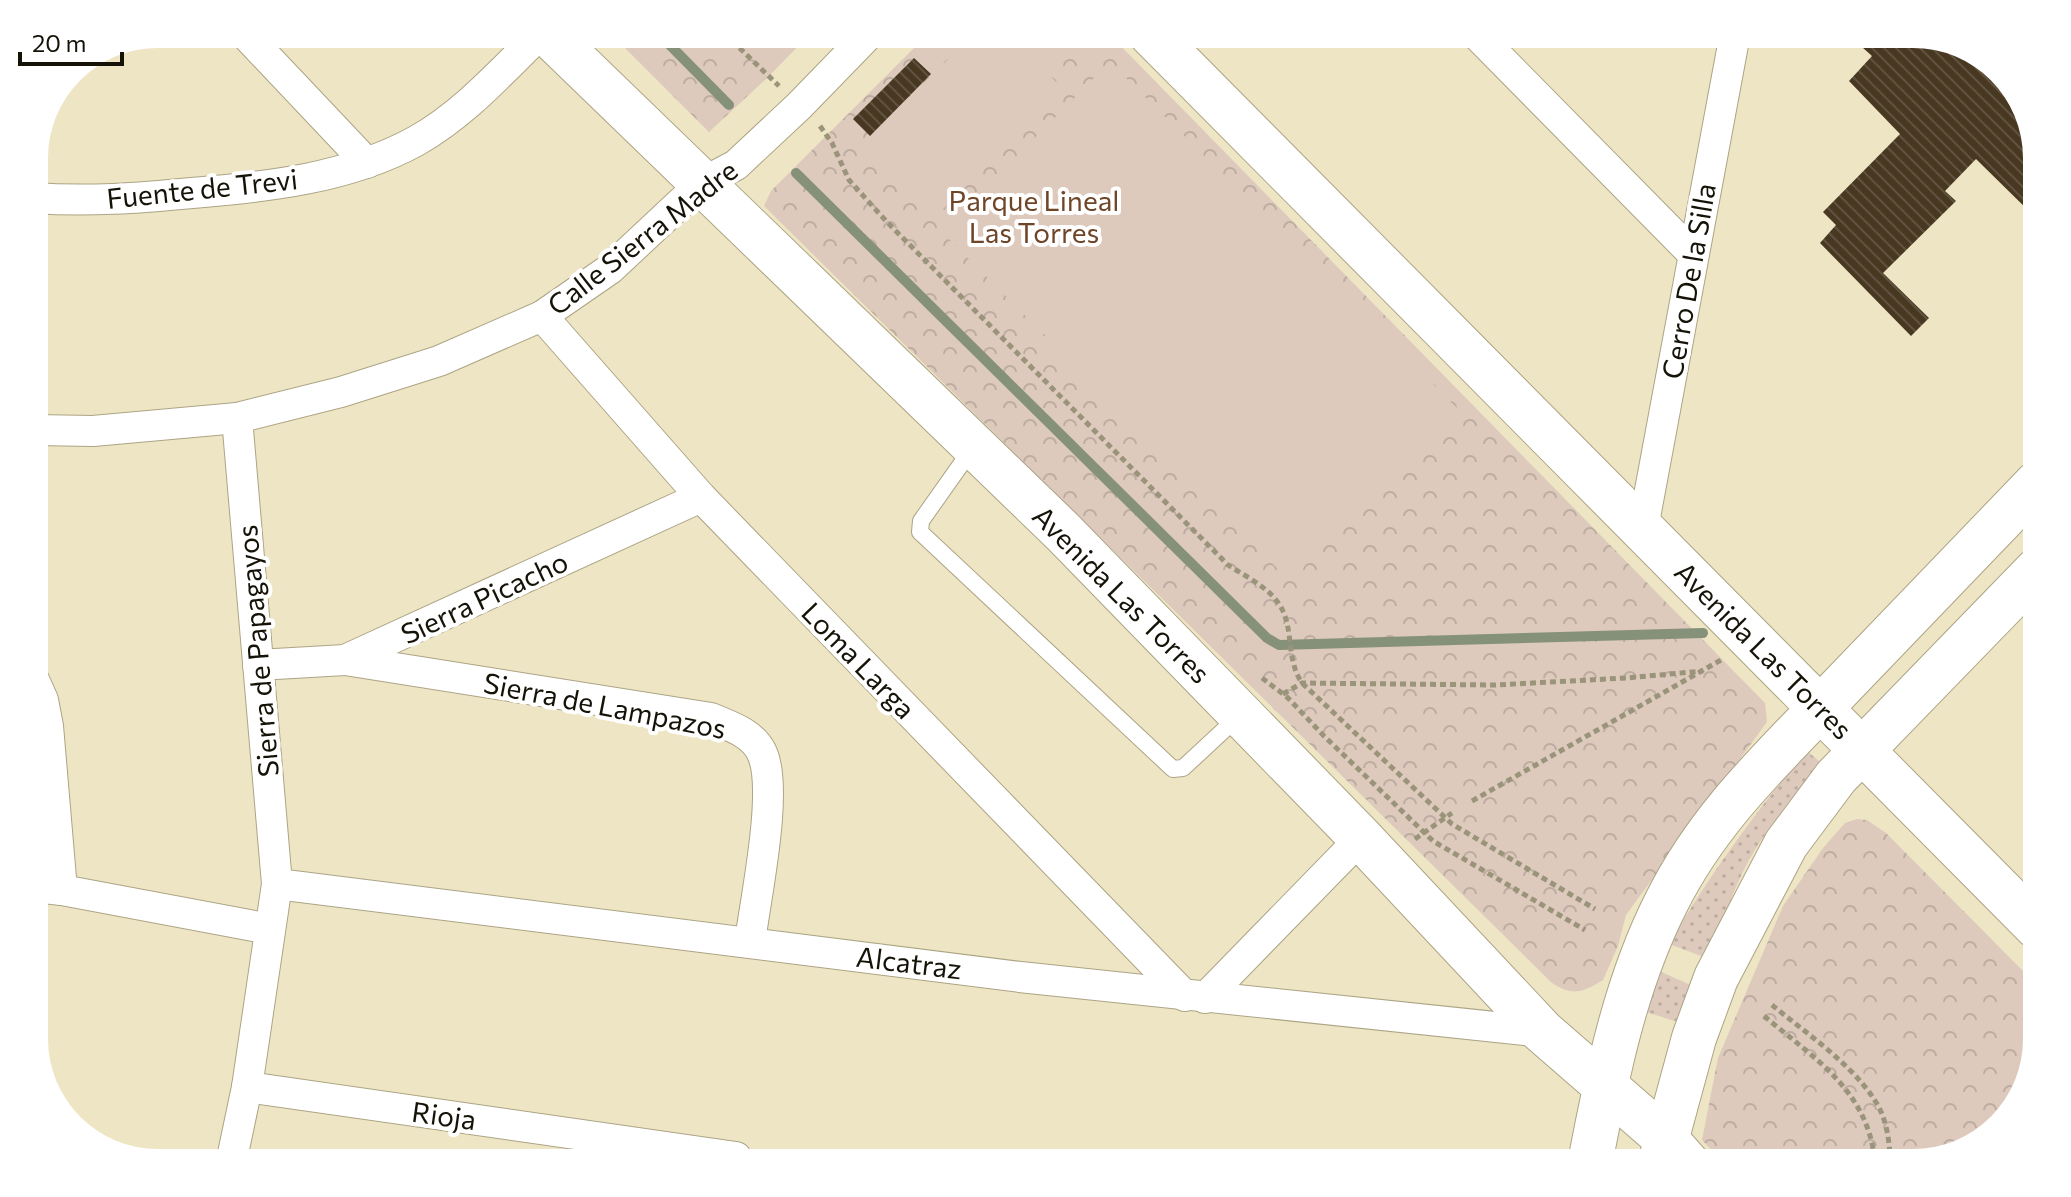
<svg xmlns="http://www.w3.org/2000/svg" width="2071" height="1197" font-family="Commissioner,sans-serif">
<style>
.grass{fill:url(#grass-dots)}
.park{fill:url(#park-crowns)}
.pitch{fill:#ddcabd}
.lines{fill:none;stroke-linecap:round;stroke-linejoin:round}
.stream{stroke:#86917a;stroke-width:10}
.building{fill:url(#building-back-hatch)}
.lane-casing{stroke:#ada485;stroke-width:18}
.street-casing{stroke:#ada485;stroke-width:32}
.secondary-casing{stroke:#ada485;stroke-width:46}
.path{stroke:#9a947a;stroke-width:5;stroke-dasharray:6 4;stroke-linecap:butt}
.lane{stroke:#fff;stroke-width:16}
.street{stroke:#fff;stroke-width:30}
.secondary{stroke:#fff;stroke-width:44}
.labels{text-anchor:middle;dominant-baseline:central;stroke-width:8;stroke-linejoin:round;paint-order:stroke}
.street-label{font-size:28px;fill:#151207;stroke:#fff}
.park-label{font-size:28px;fill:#6f4527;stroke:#fff}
</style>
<defs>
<pattern id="grass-dots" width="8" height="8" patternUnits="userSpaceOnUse" patternTransform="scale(2)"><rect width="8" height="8" fill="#ddcabd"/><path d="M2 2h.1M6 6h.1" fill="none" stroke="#bdaca1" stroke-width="1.8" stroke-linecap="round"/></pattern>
<pattern id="park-crowns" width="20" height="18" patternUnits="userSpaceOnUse" patternTransform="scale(2)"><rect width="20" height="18" fill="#ddcabd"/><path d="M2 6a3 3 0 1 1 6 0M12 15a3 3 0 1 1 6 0" fill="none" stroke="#bdaca1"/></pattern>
<pattern id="building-back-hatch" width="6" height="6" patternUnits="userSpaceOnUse" patternTransform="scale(2)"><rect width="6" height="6" fill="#483821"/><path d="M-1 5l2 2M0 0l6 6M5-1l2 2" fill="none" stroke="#5f523f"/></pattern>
</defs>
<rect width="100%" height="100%" fill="#ede5c3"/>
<g class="grass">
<path d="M1806 750 1820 762C1795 794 1769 825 1749 860 1732 891 1721 926 1709 959L1669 944C1711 872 1755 814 1806 750Z"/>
<polygon points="1657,970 1695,987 1681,1023 1646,1012"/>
</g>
<g class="park">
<polygon points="611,34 810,34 769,76 709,132"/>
<path d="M928 34H1109L1765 703 1767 722 1626 915 1618 946 1603 980C1583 992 1573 997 1552 983L764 206 771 191Z"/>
<polygon points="1857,819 1867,820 1886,833 2037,985 2037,1039 2021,1101 1975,1146 1913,1163 1724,1163 1702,1140 1718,1058 1783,906 1823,848 1845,823"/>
<polygon points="787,1151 886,1163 786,1163"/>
</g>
<g class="pitch">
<polygon points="974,34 1009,34 1064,90 935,217 862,143"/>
<polygon points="1110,62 1458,409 1290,581 942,232"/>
</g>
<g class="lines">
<g class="stream">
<polyline points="659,34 729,105"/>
<polyline points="796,173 1267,638 1279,645 1703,633"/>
</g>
</g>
<g class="building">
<polygon points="1854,34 1913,34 1975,50 2016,90 2037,150 2037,219 1976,159 1945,191 1956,201 1883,273 1929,318 1911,336 1820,243 1836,225 1823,212 1900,134 1849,81 1872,56 1853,39"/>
<polygon points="914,58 931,74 870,136 853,119"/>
</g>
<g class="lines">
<defs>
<polyline id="lane" points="974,446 921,521 920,532 1173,769 1183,768 1239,716"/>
<g id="street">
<polyline points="245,34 367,163"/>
<polyline points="1476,34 1692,253"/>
<path d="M34 198C87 202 140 198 192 193 267 187 349 178 416 141 464 114 501 72 540 34"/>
<polyline points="542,316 701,497 1185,996"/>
<polyline points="34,430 93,431 237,418 341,392 439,361 542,316 610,269 702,183 736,165 799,106 869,34"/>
<polyline points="1643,528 1735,34"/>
<path d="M345 660 711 718C729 726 751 732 761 751 780 786 755 900 750 942"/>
<polyline points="258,665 345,660 701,497"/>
<polyline points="34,680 43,700 48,726 62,890"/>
<polyline points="277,884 1020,977 1543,1032"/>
<polyline points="34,887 62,890 270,929"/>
<polyline points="1205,998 1361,838"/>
<polyline points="247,1087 736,1157"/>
<polyline points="231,1163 247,1087 277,884 237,418"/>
</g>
<g id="secondary">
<polyline points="548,34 1064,533 1361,838 1543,1032 1665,1138 1687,1163"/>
<polyline points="1151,34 2037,927"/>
<path d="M1590 1163C1607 1074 1625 984 1666 903 1708 818 1772 759 1836 692 1903 622 1970 552 2037 483"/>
<polyline points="1660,1163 1694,1038 1716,978 1786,844 1836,777 2037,570"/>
</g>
</defs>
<use href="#lane" class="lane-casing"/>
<use href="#street" class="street-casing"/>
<use href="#secondary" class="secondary-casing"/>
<g class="path">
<polyline points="725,34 779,86"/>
<path d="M820 126 832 143 849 180 886 221 1228 565C1245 576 1268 587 1279 604 1295 628 1285 658 1302 683L1452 824 1595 909"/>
<polyline points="1262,678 1287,697 1324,736 1433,841 1585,930"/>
<polyline points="1283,694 1302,683 1495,685 1626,678 1703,671"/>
<polyline points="1472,801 1721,660"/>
<polyline points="1415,839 1452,813"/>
<path d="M1772 1005C1807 1034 1864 1072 1882 1114 1888 1130 1890 1146 1890 1163"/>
<path d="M1764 1016C1815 1059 1869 1091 1875 1163"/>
</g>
<use href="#lane" class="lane"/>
<use href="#street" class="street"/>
<use href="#secondary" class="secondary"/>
</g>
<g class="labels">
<g class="street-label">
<text transform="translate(202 188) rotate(-6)">Fuente de Trevi</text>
<text transform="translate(642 237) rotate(-38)">Calle Sierra Madre</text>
<text transform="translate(1688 281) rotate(-80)">Cerro De la Silla</text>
<text transform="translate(1122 594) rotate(45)">Avenida Las Torres</text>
<text transform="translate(484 597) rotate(-25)">Sierra Picacho</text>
<text transform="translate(1764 650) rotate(45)">Avenida Las Torres</text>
<text transform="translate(257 651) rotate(-95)">Sierra de Papagayos</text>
<text transform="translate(859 660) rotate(46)">Loma Larga</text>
<text transform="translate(605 705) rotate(11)">Sierra de Lampazos</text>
<text transform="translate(909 962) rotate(7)">Alcatraz</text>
<text transform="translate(444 1115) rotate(8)">Rioja</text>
</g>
<g class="park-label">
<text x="1034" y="200">Parque Lineal<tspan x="1034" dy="32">Las Torres</tspan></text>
</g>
</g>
<path d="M0 0H2071V1197H0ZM158 48H1913A110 110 0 0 1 2023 158V1039A110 110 0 0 1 1913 1149H158A110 110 0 0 1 48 1039V158A110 110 0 0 1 158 48Z" fill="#fff" fill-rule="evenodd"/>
<path d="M20 52v12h102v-12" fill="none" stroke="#151207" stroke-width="4"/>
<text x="32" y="52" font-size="24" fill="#151207" stroke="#ffffff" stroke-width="6" paint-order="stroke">20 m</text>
</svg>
